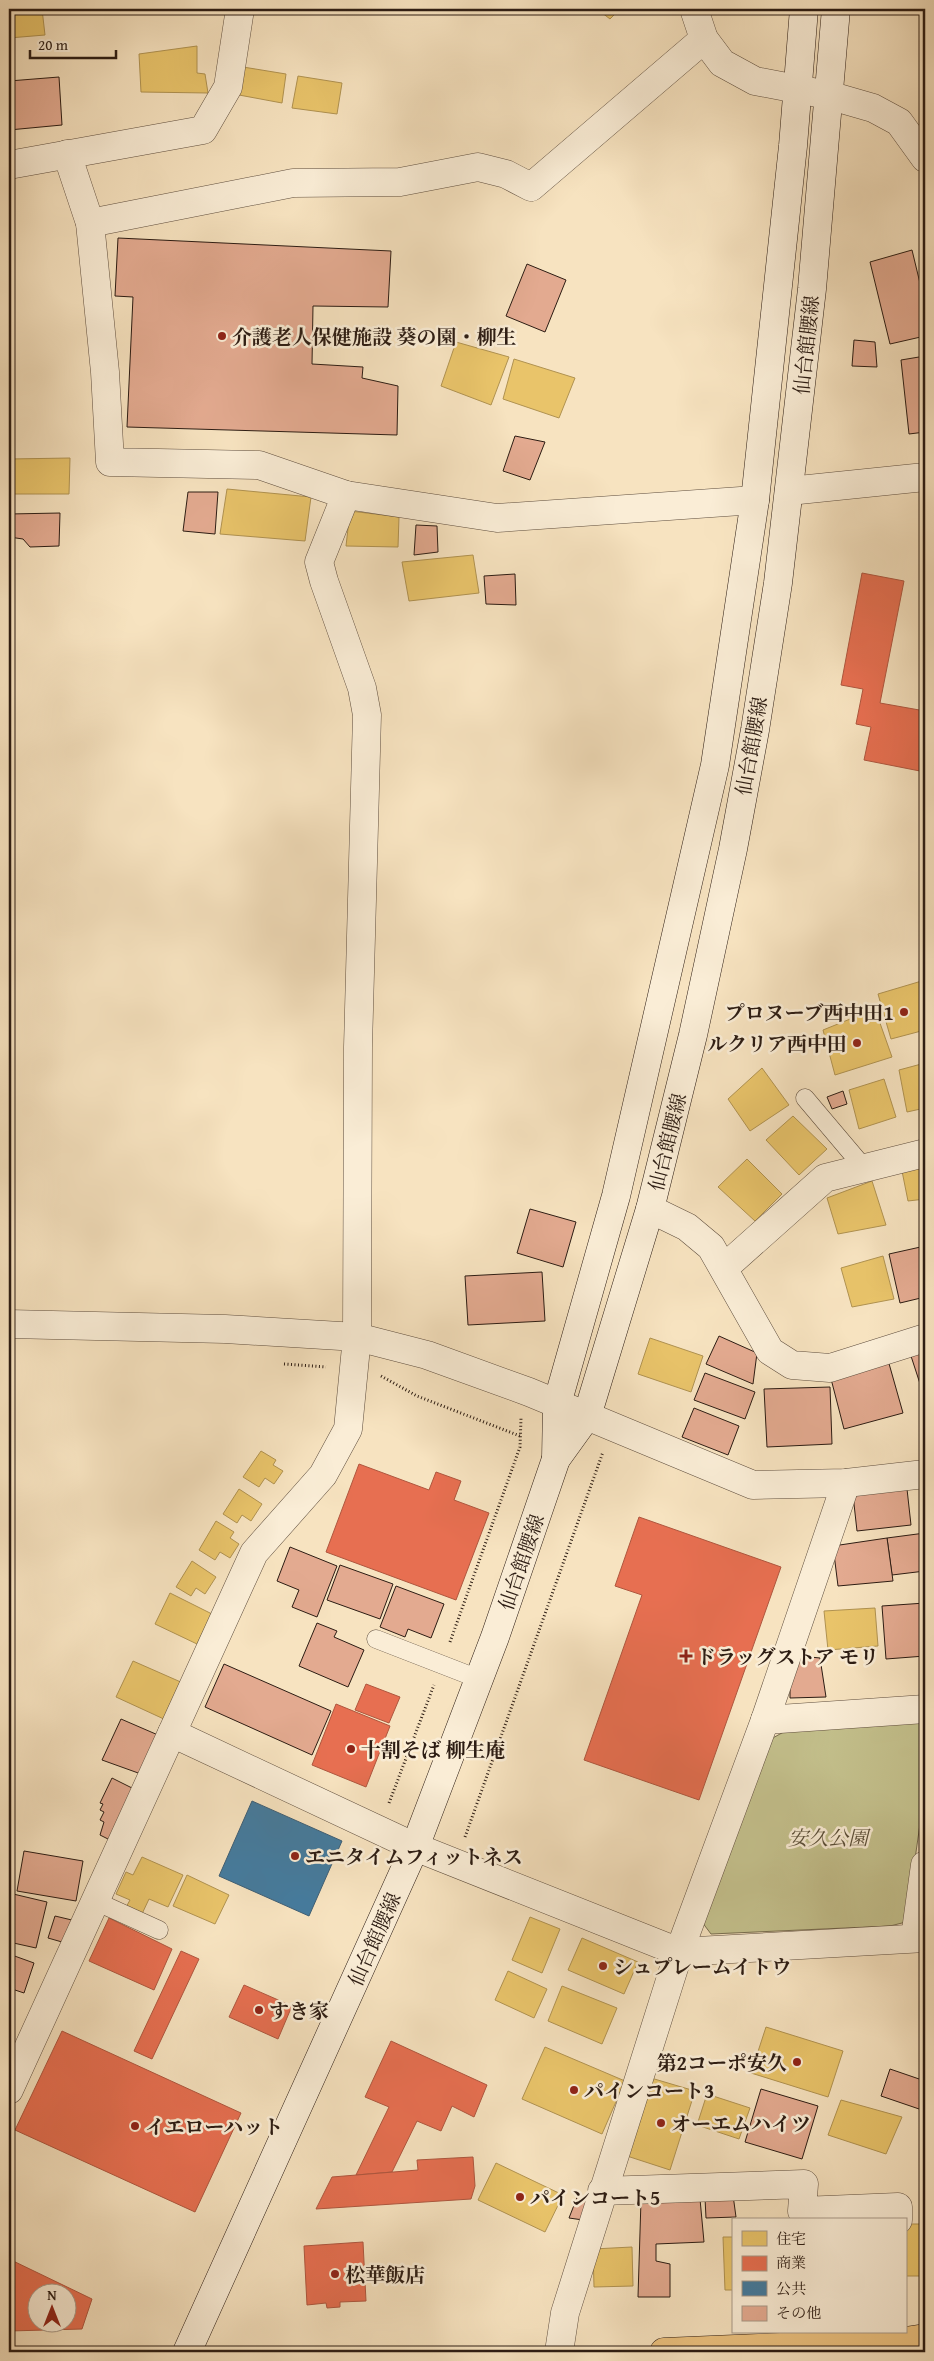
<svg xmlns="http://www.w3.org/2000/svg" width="934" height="2361" font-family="'Gentium Book Plus','Noto Serif JP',serif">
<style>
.green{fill:#c4c18d;stroke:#786e50}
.homes{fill:#e9c46a;stroke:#b09250}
.shops{fill:#e76f51;stroke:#af563e;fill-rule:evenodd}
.public{fill:#457b9d;stroke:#3e5e74}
.building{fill:#e3aa90;stroke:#2c1c13}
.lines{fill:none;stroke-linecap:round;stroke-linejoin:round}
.service-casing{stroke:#5f4e3e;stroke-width:19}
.minor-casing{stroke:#5f4e3e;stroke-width:29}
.tertiary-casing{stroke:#5f4e3e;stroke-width:29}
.secondary-casing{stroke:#2c1c13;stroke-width:29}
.primary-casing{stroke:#2c1c13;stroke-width:29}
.path{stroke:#2c1c13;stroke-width:3;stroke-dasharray:1 2.5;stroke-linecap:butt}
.service{stroke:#faedd6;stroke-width:18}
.minor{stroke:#faedd6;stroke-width:28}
.tertiary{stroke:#faedd6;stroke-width:28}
.secondary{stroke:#faedd6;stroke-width:28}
.primary{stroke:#ecc280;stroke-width:28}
.poi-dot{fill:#8f2418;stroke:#faedd6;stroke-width:2}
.labels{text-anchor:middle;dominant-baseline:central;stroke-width:5;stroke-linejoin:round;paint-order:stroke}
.poi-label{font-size:20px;font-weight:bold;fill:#2c1c13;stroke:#faedd6;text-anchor:start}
.street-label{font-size:20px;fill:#2c1c13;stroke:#faedd6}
.park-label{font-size:20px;font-style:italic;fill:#5a4e38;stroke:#faedd6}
</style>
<rect width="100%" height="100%" fill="#f7e3c0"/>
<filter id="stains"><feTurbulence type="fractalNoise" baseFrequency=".004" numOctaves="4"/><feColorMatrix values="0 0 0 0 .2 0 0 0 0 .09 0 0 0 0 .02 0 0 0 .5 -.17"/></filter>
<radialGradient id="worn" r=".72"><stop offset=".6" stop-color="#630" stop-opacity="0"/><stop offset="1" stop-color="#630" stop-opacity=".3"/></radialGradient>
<polygon class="green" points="925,1722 925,1789 906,1922 890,1926 711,1934 702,1922 771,1739 789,1729"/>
<g class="homes">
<polygon points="9,9 42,9 45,35 9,38"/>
<polygon points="597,9 620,9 610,19"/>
<polygon points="197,46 197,73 205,74 208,93 141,92 139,54"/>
<polygon points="243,67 286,74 282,103 239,95"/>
<polygon points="298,76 342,83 337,114 292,108"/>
<polygon points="456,342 509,357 491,405 441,386"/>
<polygon points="514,359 575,378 559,418 503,399"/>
<polygon points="70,458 69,494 9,494 9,459"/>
<polygon points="227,489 311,497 305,541 220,534"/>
<polygon points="350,511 399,517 398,547 346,546"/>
<polygon points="473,555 479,593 409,601 402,562"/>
<polygon points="925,980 925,1030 891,1039 878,994"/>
<polygon points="875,1009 892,1057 835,1075 823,1030"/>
<polygon points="925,1063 925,1108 907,1112 899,1070"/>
<polygon points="762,1068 789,1105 750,1131 728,1099"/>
<polygon points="884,1079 896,1117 859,1129 849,1090"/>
<polygon points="793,1116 827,1149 799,1175 766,1140"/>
<polygon points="747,1159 782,1194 755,1221 718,1187"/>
<polygon points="925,1164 925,1199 908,1201 902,1171"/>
<polygon points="872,1181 886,1225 838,1234 827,1198"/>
<polygon points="883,1256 894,1299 852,1307 841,1268"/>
<polygon points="650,1338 703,1356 691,1392 638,1374"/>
<polygon points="261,1451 276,1460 273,1465 283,1471 274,1484 265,1478 259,1487 243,1477"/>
<polygon points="239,1489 262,1504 251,1521 242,1515 237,1523 223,1514"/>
<polygon points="216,1521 234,1532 230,1538 239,1544 230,1558 220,1552 215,1560 199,1550"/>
<polygon points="192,1561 216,1577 205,1594 196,1588 191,1596 176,1587"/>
<polygon points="170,1593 212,1614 197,1644 155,1624"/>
<polygon points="875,1608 878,1646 828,1650 824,1611"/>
<polygon points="133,1661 183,1683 166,1720 116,1697"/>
<polygon points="142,1857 183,1875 168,1907 149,1899 141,1916 125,1909 130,1900 116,1894 126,1872 133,1875"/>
<polygon points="187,1875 229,1895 215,1924 173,1906"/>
<polygon points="530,1917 560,1929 542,1973 512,1960"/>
<polygon points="582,1938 638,1962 624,1994 568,1970"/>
<polygon points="508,1971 547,1989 534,2018 495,2000"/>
<polygon points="562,1986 617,2008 602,2044 548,2021"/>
<polygon points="766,2027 843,2051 828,2097 751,2073"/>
<polygon points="545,2047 625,2081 602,2134 522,2099"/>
<polygon points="651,2078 695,2091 670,2170 627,2156"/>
<polygon points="707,2094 750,2108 739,2139 697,2125"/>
<polygon points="841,2100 902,2117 886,2154 828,2135"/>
<polygon points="496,2163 563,2195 545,2232 478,2200"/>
<rect x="906" y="2224" width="19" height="52"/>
<polygon points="723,2237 733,2237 733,2290 725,2290"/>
<polygon points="632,2247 633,2286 594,2287 593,2249"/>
</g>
<g class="shops">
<polygon points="862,573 904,581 880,703 925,711 925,772 864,760 871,727 856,724 863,689 841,685"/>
<polygon points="359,1464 429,1490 436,1472 461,1481 454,1500 489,1513 456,1600 326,1552"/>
<polygon points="639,1517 781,1567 699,1800 584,1760 642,1595 615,1586"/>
<polygon points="366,1684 400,1697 389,1723 355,1710"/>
<polygon points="336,1704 390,1726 366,1787 312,1765"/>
<polygon points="109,1918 172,1949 154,1990 89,1961"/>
<polygon points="181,1951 199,1959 152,2059 134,2051"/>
<polygon points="244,1985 292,2006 278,2039 229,2017"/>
<polygon points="62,2031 241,2113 195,2212 15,2130"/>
<polygon points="391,2041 487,2085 474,2117 452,2106 441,2131 417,2121 392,2172 356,2175 389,2107 365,2097"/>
<polygon points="473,2157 475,2186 471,2199 316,2209 332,2177 418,2170 417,2160"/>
<polygon points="363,2242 366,2301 340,2302 340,2307 327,2308 326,2303 307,2305 304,2246"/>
<path d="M9 2259 92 2299 82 2329 9 2331ZM38 2294H68V2324H38Z"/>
</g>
<polygon class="public" points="252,1801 342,1841 309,1916 219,1876"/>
<g class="building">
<polygon points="59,77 62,125 9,130 9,81"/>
<polygon points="118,238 391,251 388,307 313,306 312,364 363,367 362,378 398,386 397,435 127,427 133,297 115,296"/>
<polygon points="912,250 925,304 925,336 890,344 870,262"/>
<polygon points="527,264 566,280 545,332 506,316"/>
<polygon points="854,340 875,342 877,367 852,366"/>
<polygon points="925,356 925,432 909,434 901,360"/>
<polygon points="515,436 545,442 530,480 503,471"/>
<polygon points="188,492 218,492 215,534 183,531"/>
<polygon points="60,513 59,546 30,547 23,539 9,537 9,514"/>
<polygon points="416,525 437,526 438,552 414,555"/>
<polygon points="515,574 516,605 486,604 484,576"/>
<polygon points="843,1091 847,1104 832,1109 827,1097"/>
<polygon points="530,1209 576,1222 563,1267 517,1253"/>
<polygon points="925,1246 925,1297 900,1303 889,1254"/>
<polygon points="542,1272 545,1321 468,1325 465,1276"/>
<polygon points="719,1336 757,1353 753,1384 706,1364"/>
<polygon points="925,1348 925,1399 910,1353"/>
<polygon points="888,1360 903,1413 844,1429 830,1375"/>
<polygon points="705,1373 755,1392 745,1419 694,1400"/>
<polygon points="830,1387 832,1444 767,1447 764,1389"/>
<polygon points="694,1408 739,1426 728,1455 682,1437"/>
<polygon points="907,1489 911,1525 857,1531 853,1495"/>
<polygon points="925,1533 925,1571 892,1575 887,1538"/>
<polygon points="887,1538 893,1581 838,1586 833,1546"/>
<polygon points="290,1547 337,1566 317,1617 292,1607 299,1590 277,1581"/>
<polygon points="340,1565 393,1584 380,1619 327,1600"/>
<polygon points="396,1586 444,1604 431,1638 408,1629 405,1637 380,1627"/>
<polygon points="925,1603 925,1656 886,1659 882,1606"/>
<polygon points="317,1623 337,1631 334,1637 364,1650 348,1687 299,1666"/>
<polygon points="790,1655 820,1658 826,1697 790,1698"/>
<polygon points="224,1664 331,1711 312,1755 205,1707"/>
<polygon points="121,1719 158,1735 141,1774 102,1760"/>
<polygon points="112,1778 134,1789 110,1840 100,1835 104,1822 100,1820 104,1812 100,1810 103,1804 100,1803"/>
<polygon points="24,1851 83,1861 76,1901 17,1891"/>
<polygon points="9,1893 47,1902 36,1948 9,1942"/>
<polygon points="55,1916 76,1921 69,1944 48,1938"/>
<polygon points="9,1954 34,1963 24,1993 9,1988"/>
<polygon points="890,2069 925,2081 925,2111 881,2096"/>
<polygon points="761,2089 818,2106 802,2159 745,2142"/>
<polygon points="578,2195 590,2199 583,2220 569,2218"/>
<polygon points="733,2195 736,2217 706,2218 705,2198"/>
<polygon points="700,2199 704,2242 656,2244 656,2261 670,2264 670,2297 638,2297 641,2200"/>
</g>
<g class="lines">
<defs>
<g id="service">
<polyline points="805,1098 865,1169"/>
<polyline points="376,1639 479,1679"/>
<polyline points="95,1901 159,1930"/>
</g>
<g id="minor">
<polyline points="694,9 704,39 722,63 755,81 828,95 873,108 899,122 925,158"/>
<polyline points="9,165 203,130 228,87 240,9"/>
<polyline points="90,223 293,183 400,182 478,167 506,174 531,187 704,39"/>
<polyline points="789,491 925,477"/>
<polyline points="346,495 497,518 755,500"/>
<polyline points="650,1209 687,1227 711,1247 770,1351 792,1365 830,1368 925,1338"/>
<polyline points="724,1268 825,1178 925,1153"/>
<polyline points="587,1416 753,1485 846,1483 925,1474"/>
<polyline points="765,1720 925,1709"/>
<polyline points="172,1733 415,1847 679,1952 925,1938"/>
<polyline points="915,1938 925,1865"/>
<polyline points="9,2090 254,1553 323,1475 348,1429 357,1337 358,1047 367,715 362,688 324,581 319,562 346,495 259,465 110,462 105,372 90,223 67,154"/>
<polyline points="602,2191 804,2184 802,2211 898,2207 898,2220"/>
<polyline points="559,2352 565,2313 679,1952 765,1720 846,1483"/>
</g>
<polyline id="tertiary" points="9,1324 225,1329 357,1337 427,1355 529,1392 587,1416"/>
<g id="secondary">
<polyline points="556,1459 557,1404 616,1196 715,765 755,500 793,146 804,9"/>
<polyline points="187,2352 415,1847 495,1637 556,1459 587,1416 650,1209 693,1035 733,849 755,730 778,583 812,289 836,9"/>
</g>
<polyline id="primary" points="664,2352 899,2342 925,2338"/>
</defs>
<use href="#service" class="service-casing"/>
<use href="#minor" class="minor-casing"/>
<use href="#tertiary" class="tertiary-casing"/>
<use href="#secondary" class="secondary-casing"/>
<use href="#primary" class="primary-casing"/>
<g class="path">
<polyline points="284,1364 326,1367"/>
<polyline points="381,1376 417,1396 520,1436"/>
<polyline points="450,1642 520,1447 521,1418"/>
<polyline points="389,1803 434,1685"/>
<polyline points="465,1837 603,1452"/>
</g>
<use href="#service" class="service"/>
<use href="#minor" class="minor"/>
<use href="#tertiary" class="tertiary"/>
<use href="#secondary" class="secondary"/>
<use href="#primary" class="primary"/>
</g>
<g class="poi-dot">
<circle cx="222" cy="336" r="5"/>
<circle cx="904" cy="1012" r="5"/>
<circle cx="857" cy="1043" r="5"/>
<path d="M683.5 1648.5h5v5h5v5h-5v5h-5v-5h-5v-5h5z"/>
<circle cx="351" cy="1749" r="5"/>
<circle cx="295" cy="1856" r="5"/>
<circle cx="603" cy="1966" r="5"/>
<circle cx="259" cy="2010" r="5"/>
<circle cx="797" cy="2062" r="5"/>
<circle cx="574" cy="2090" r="5"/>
<circle cx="661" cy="2123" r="5"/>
<circle cx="135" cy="2126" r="5"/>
<circle cx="520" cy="2197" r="5"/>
<circle cx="335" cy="2274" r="5"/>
</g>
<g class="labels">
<g class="poi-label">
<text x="232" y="336">介護老人保健施設 葵の園・柳生</text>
<text x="894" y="1012" text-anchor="end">プロヌーブ西中田1</text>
<text x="847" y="1043" text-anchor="end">ルクリア西中田</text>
<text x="696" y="1656">ドラッグストア モリ</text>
<text x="361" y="1749">十割そば 柳生庵</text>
<text x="305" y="1856">エニタイムフィットネス</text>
<text x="613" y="1966">シュプレームイトウ</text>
<text x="269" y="2010">すき家</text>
<text x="787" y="2062" text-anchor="end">第2コーポ安久</text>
<text x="584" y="2090">パインコート3</text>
<text x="671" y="2123">オーエムハイツ</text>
<text x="145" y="2126">イエローハット</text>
<text x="530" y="2197">パインコート5</text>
<text x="345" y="2274">松華飯店</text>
</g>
<g class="street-label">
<text transform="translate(806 345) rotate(-84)">仙台館腰線</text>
<text transform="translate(751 746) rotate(-80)">仙台館腰線</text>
<text transform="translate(667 1142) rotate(-76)">仙台館腰線</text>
<text transform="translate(521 1562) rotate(-71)">仙台館腰線</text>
<text transform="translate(374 1939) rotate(-66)">仙台館腰線</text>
</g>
<g class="park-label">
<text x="828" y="1837">安久公園</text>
</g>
</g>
<rect width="934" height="2361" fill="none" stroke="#f7e3c0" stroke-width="30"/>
<rect x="10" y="10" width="914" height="2341" fill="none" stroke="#2c1c13" stroke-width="2.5"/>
<rect x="15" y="15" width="904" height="2331" fill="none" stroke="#2c1c13"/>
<rect x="732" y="2218" width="175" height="115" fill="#faedd6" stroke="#a89988"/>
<rect x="742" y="2231" width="25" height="15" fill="#e9c46a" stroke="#a89988"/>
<text x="776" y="2244" font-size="15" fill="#2c1c13">住宅</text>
<rect x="742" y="2256" width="25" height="15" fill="#e76f51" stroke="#a89988"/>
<text x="776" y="2268" font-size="15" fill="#2c1c13">商業</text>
<rect x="742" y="2281" width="25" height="15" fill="#457b9d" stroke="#a89988"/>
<text x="776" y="2294" font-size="15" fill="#2c1c13">公共</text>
<rect x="742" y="2306" width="25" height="15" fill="#e3aa90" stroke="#a89988"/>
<text x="776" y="2318" font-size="15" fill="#2c1c13">その他</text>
<g transform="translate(52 2308)"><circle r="24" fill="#faedd6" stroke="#a89988"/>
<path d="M0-4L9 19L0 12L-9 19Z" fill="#8f2418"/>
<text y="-8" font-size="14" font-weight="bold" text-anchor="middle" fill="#2c1c13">N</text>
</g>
<path d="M30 50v8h86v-8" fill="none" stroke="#2c1c13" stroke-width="2.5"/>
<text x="38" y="50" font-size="15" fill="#2c1c13" stroke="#faedd6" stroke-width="4" paint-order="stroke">20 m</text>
<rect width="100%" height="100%" filter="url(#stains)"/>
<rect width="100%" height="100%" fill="url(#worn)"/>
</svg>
